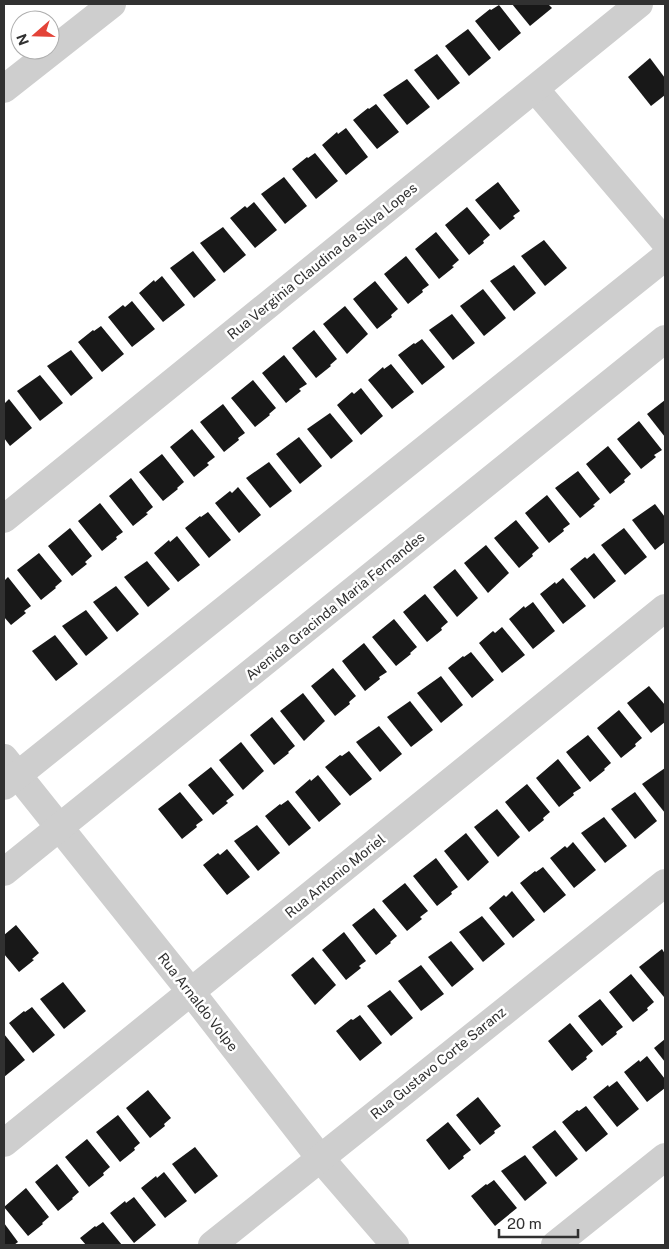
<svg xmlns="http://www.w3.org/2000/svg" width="669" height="1249" font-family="'Public Sans',sans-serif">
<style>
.building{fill:#181818}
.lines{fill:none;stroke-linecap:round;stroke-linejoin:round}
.minor{stroke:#cecece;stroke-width:28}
.tertiary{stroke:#cecece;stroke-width:28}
.labels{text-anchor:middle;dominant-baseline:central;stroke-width:5;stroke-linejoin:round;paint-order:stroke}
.street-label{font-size:14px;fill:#313131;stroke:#fff}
</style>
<rect width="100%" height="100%" fill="#fff"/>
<g class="building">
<polygon points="512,4 548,4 552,8 530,26"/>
<polygon points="499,5 521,33 499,51 475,21 490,9 491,10"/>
<polygon points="468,29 491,58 469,76 445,46"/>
<polygon points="437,54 460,83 438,100 414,70"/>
<polygon points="650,58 665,78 665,95 651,106 628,77"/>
<polygon points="407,79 430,107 407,125 383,95"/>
<polygon points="376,104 399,132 377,149 353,120 368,108 369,109"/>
<polygon points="346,128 368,157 346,175 322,145 337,132 338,134"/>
<polygon points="315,153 338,181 316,199 292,169 307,157 308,158"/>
<polygon points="284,177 307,206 285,224 261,194"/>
<polygon points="498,182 520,211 513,216 515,218 500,230 475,200"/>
<polygon points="254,202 277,230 255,248 230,218 245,206 247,208"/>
<polygon points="467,207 490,235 483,241 484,243 469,255 445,225"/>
<polygon points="223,227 246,255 224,273 200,243"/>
<polygon points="436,232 459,260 452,266 454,267 439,279 415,249"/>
<polygon points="544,240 567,268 545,286 521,256"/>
<polygon points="193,251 216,280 194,298 170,268"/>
<polygon points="406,256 429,285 422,290 423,292 408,304 384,274"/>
<polygon points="514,265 536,293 514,311 490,281"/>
<polygon points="162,276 185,305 163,322 139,293 154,280 155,282"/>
<polygon points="375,281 398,309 391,315 392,317 377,329 353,299"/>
<polygon points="483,289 506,318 484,336 460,306"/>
<polygon points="132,301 155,329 132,347 108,317 123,305 125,307"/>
<polygon points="345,306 368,334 347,354 323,324"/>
<polygon points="452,314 475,343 453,360 429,330"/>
<polygon points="101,326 124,354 102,372 78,342 93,330 94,331"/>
<polygon points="314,330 337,359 330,365 331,366 316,378 292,348"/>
<polygon points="422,339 445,367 422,385 398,355 414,343 415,344"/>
<polygon points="71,350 93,378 71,396 47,366"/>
<polygon points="284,355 307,384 299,389 301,391 286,403 262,373"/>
<polygon points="391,364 414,392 392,409 368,380 383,367 384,369"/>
<polygon points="40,375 63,403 40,421 17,391"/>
<polygon points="253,380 276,408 269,414 270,415 255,427 231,398"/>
<polygon points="361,388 383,416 361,435 337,405 352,392 354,394"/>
<polygon points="9,399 32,428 10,446 4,438 4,404"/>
<polygon points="665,400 665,437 647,414"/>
<polygon points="223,404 245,433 238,438 239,440 224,452 200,422"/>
<polygon points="330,413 353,441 331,459 307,429"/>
<polygon points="639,421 662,450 654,455 656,457 641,469 617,439"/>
<polygon points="192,429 215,457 207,463 209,465 194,477 170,447"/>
<polygon points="299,437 322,466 300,484 276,454"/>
<polygon points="608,446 631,474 624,480 625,482 610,494 586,464"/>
<polygon points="162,454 184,482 177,488 178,489 163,501 139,472"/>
<polygon points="269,462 292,491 270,508 246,478"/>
<polygon points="578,471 600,499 593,505 595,506 580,518 555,488"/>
<polygon points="131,478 153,507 146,513 148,514 133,526 109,496"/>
<polygon points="238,487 261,515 239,533 215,503 230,491 232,493"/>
<polygon points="547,495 570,524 563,529 564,531 549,543 525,513"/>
<polygon points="100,503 123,532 116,537 117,539 102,551 78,521"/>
<polygon points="655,504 665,517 665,542 655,550 632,520"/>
<polygon points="208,512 231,540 209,558 185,528 200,516 201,517"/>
<polygon points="516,520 539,548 532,554 533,556 519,568 494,538"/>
<polygon points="70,528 92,556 85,562 87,564 72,576 48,546"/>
<polygon points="624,528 647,557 625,575 601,545"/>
<polygon points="177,536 200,565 178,582 154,553 169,540 170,542"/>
<polygon points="486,545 509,573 488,593 464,563"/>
<polygon points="39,553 62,581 55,587 56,588 41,600 17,570"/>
<polygon points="594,553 616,581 594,599 570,569 585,557 587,559"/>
<polygon points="147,561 170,589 148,607 124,577"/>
<polygon points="455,569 478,598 457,617 433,587"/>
<polygon points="8,577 31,606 24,611 26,613 11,625 4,617 4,581"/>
<polygon points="563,578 586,606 563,624 540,594 555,582 556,584"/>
<polygon points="116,586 139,614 117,632 93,602"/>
<polygon points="425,594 448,622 441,628 442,630 427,642 403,612"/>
<polygon points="533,602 555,631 533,649 509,619 524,606 525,608"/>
<polygon points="86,610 108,638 86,656 62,626"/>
<polygon points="394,619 417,647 410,653 411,654 396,666 372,637"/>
<polygon points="502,627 525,655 502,673 479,643 493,631 495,633"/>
<polygon points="55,635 78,664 56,681 32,651"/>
<polygon points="364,643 387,672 379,677 380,679 365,691 342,661"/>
<polygon points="471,652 494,680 472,698 448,668 463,656 464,657"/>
<polygon points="333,668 356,696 349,702 350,704 335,716 311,686"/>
<polygon points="441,676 463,705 441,723 417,693"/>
<polygon points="649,686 665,705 665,722 651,733 627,703"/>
<polygon points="303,693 325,721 304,741 280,711"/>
<polygon points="410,701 433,730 411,747 387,717"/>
<polygon points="619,710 642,738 635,744 636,746 621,758 597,728"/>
<polygon points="272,717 295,746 288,752 289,753 274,765 250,735"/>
<polygon points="379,726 402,754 380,772 356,742"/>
<polygon points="588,735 611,763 604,769 605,770 590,782 566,752"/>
<polygon points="241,742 264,771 243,790 219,760"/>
<polygon points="349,751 372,779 350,796 325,767 340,755 342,756"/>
<polygon points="558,759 581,788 573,793 574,795 559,807 536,778"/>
<polygon points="211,767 234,795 226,801 228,803 213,815 188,785"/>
<polygon points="665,768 665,813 642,784"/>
<polygon points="318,775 341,804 319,822 295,792 310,779 311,781"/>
<polygon points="527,784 550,812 543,818 544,820 529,832 505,802"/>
<polygon points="180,792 203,820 196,825 197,827 182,839 158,809"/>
<polygon points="635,792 657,821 635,839 611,809"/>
<polygon points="288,800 311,828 289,846 265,816 280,804 281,805"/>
<polygon points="497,809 520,837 498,857 474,827"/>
<polygon points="604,817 627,846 605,863 581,833"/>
<polygon points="257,825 280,853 258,871 234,841"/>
<polygon points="466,833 489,862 468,881 444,851"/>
<polygon points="573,842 596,870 574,888 550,858 565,846 567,848"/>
<polygon points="227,849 250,877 227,895 203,865 218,853 220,855"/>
<polygon points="436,858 458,887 451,892 452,894 437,906 413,876"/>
<polygon points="543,867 566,895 544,913 520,883 535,871 536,872"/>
<polygon points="405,883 428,911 420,917 422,919 407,931 382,901"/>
<polygon points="512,891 535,920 513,938 489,908 504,895 506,897"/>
<polygon points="374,908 397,936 390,942 391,943 376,955 352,925"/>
<polygon points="482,916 505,944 483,962 459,932"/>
<polygon points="16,925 39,953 32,959 34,960 19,972 4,954 4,935"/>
<polygon points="344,932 366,961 359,966 361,968 346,980 322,950"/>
<polygon points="451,941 474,969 452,987 428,957"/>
<polygon points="662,949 665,954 665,996 664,997 639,967"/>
<polygon points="313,957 336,985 315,1005 291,975"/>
<polygon points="421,965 444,994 421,1011 398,981"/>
<polygon points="631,974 654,1002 647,1008 648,1010 633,1022 609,992"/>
<polygon points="63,982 86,1011 64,1029 40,999"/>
<polygon points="390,990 413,1018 391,1036 367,1006"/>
<polygon points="600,999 623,1027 616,1032 617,1034 602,1046 578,1016"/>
<polygon points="32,1007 55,1035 33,1053 9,1023 24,1011 25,1012"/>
<polygon points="360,1015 382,1043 360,1061 336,1031 351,1019 353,1020"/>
<polygon points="570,1023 593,1051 586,1057 587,1059 572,1071 548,1041"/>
<polygon points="4,1034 25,1060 4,1077"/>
<polygon points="665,1039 665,1062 654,1048"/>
<polygon points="647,1056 665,1079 665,1088 647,1102 624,1072 639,1060 640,1062"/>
<polygon points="617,1081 639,1109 617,1127 593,1097 608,1085 609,1087"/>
<polygon points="148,1090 171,1118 164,1124 165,1126 150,1138 126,1108"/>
<polygon points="478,1097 501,1126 494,1131 495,1133 480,1145 456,1115"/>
<polygon points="586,1106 608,1134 586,1152 562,1122 577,1110 579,1111"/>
<polygon points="118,1115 140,1143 134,1148 135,1150 120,1162 96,1132"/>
<polygon points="448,1122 471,1150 463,1156 464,1158 449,1170 426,1140"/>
<polygon points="555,1130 578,1159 556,1177 532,1147"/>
<polygon points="87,1139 110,1167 103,1173 104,1175 89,1187 65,1157"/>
<polygon points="195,1147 218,1176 195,1194 172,1164"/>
<polygon points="525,1155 547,1183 525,1201 501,1171"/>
<polygon points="57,1164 79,1192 72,1198 73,1199 58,1211 35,1182"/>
<polygon points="164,1172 187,1201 165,1218 141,1188 156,1176 157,1178"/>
<polygon points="494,1180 517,1208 495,1226 471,1196 486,1184 487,1185"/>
<polygon points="26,1188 49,1217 42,1223 43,1224 28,1236 4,1207"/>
<polygon points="134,1197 156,1225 134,1243 110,1213 125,1201 126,1203"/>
<polygon points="103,1222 122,1245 86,1245 80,1238 95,1226 96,1227"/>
<polygon points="4,1223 18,1242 14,1245 4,1245"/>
</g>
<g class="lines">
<g class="minor">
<polyline points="4,89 112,4"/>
<polyline points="535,89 665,242"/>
<polyline points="4,519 639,4"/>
<polyline points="4,758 191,992 320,1158 395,1245"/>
<polyline points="4,1143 665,608"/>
<polyline points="212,1245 665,883"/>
<polyline points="555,1245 665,1157"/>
</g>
<g class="tertiary">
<polyline points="4,786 665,257"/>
<polyline points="4,872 665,339"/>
</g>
</g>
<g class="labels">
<g class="street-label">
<text transform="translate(322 261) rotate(-39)">Rua Verginia Claudina da Silva Lopes</text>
<text transform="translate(335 606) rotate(-39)">Avenida Gracinda Maria Fernandes</text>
<text transform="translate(335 876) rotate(-39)">Rua Antonio Moriel</text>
<text transform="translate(198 1002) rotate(52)">Rua Arnaldo Volpe</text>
<text transform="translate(438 1063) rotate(-39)">Rua Gustavo Corte Saranz</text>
</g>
</g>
<rect width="669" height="1249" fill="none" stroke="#313131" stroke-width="10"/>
<g transform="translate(35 35) rotate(250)"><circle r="24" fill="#ffffff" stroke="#adadad"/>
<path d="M0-4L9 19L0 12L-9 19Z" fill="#e34338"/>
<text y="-8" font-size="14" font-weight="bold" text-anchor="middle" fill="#313131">N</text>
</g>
<path d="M499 1229v8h79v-8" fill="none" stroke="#313131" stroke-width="2.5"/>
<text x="507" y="1229" font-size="15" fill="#313131" stroke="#ffffff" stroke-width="4" paint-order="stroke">20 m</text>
</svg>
